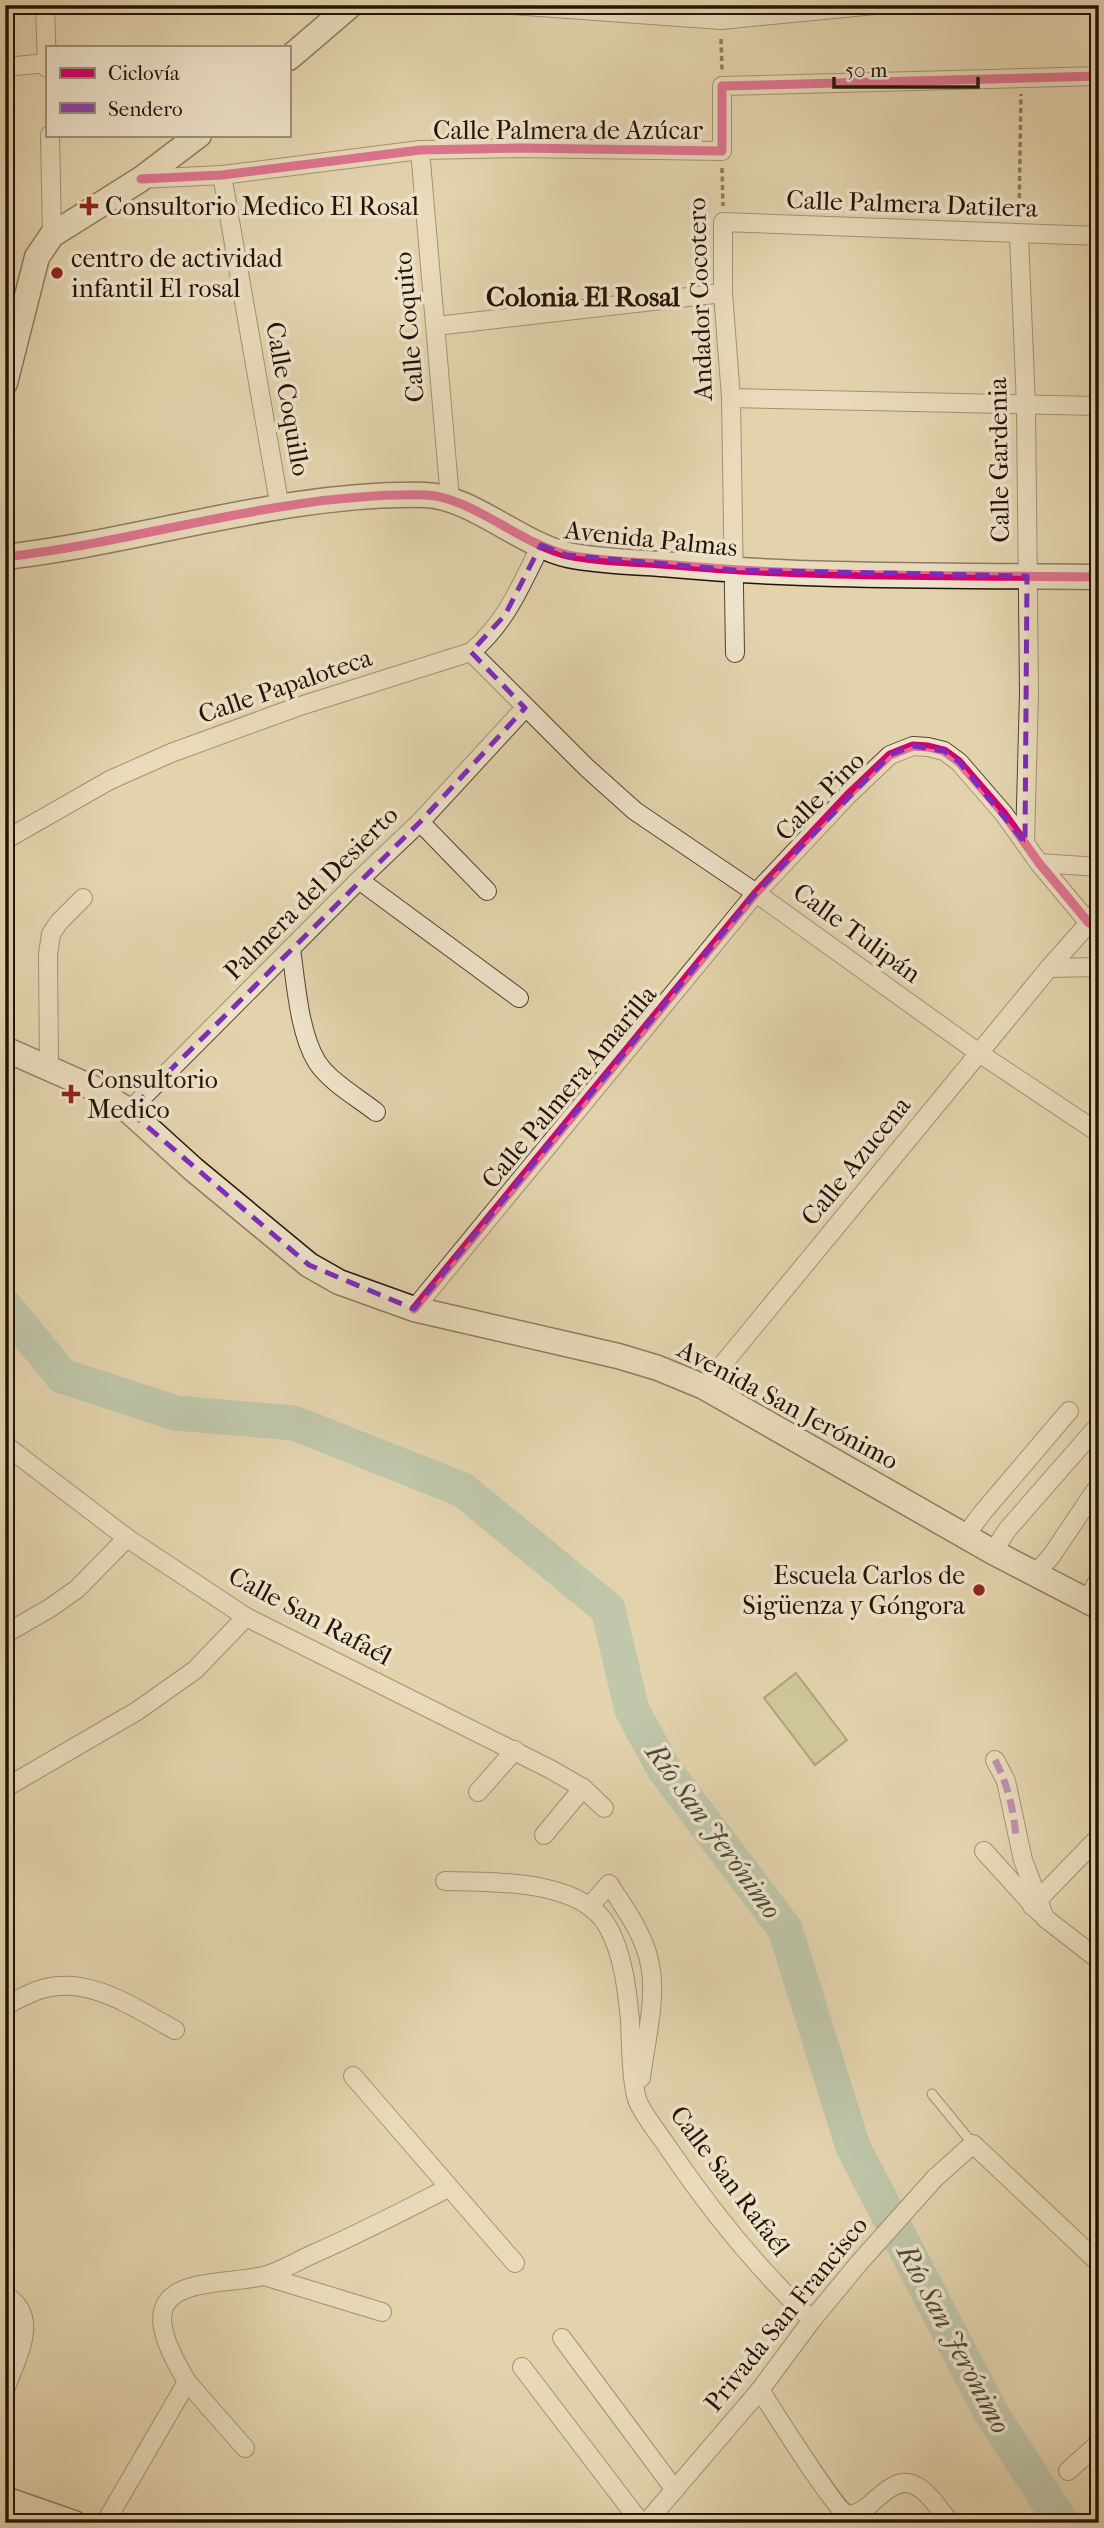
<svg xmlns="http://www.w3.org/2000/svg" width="1104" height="2528" font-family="'IM FELL French Canon',serif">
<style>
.green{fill:#b8bb86;stroke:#6e6846;stroke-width:2}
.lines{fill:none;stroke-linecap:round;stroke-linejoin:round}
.river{stroke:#95b8a9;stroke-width:35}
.lane-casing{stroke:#534430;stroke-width:11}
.street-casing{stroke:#534430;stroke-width:20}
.secondary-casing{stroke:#231406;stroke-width:27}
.path{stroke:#231406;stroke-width:3.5;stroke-dasharray:5 3.5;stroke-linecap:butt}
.lane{stroke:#ede2ca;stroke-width:9}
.street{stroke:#ede2ca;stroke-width:18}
.secondary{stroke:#ede2ca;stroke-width:24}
.quiet{stroke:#8e44ad;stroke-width:7;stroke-dasharray:14 7;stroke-linecap:butt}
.cycleway-casing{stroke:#ede2ca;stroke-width:13}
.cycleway{stroke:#d6006c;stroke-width:9}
.marked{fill:none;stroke:#7b2cbf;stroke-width:5;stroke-dasharray:14 9;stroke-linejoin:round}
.poi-dot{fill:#8f2418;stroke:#ede2ca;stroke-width:2.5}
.labels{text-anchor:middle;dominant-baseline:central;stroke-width:7;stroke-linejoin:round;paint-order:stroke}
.street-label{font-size:26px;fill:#231406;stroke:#ede2ca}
.poi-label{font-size:26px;fill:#231406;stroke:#ede2ca;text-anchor:start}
.neighbourhood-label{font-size:28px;font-weight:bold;fill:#231406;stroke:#ede2ca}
.water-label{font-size:28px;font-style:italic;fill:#4b4d3f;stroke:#ede2ca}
</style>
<rect width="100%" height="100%" fill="#e3d3ad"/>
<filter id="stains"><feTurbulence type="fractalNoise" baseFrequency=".00286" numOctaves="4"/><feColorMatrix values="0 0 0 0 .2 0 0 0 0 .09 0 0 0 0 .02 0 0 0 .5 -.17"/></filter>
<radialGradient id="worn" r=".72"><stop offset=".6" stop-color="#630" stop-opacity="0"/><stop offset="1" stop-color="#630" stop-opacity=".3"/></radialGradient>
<polygon class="green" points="796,1673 847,1740 815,1765 764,1698"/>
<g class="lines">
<polyline class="river" points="5,1306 62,1376 176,1413 294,1423 463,1490 608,1609 632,1710 664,1769 785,1929 853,2147 991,2413 1062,2523"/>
<defs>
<polyline id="lane" points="932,2094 973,2144"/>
<g id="street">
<polyline points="45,5 47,68"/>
<polyline points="512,5 721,20 875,5"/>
<polyline points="5,67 47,63"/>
<polyline points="50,135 52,235"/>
<polyline points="420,150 450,499"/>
<polyline points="222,175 280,508"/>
<polyline points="141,179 222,175 420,150 518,148 722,151 722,86 1099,76"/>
<polyline points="1019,235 1026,406 1029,693 1025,843"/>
<polyline points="436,326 723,293"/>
<polyline points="731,398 1099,406"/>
<polyline points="471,652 587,768 635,811 756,893 979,1053 1099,1133"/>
<polyline points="735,653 731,398 723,293 723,222 1099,236"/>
<polyline points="420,822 487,891"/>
<path d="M5 840 110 780 171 753 297 707 471 652C506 623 521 585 541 545"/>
<polyline points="1039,863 1099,867"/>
<polyline points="359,880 519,998"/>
<path d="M291 949C296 983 299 1033 317 1062 330 1082 357 1097 376 1112"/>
<polyline points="1049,968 1099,967"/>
<polyline points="49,1067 48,954 51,934 59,922 83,898"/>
<polyline points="129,1111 359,880 420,822 525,708"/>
<polyline points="414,1309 756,893 848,795 890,755 913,746 928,747 944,751 959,762 1004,814 1039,863 1089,923"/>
<polyline points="704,1387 1049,968 1089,923 1099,908"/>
<polyline points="5,1445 127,1538 246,1617 550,1769 583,1788 604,1808"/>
<polyline points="965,1536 983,1512 1069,1411"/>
<polyline points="993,1552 1007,1530 1098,1426"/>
<polyline points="1036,1573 1052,1555 1099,1485"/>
<polyline points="1087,1600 1099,1579"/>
<polyline points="5,1634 50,1608 77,1589 127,1538"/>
<polyline points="995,1760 1006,1781 1023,1860 1045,1918 1099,1960"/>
<polyline points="5,1788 137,1711 195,1670 246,1617"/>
<polyline points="478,1792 515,1750"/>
<polyline points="544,1835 583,1788"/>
<polyline points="984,1851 1040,1913"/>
<path d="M445 1881C492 1882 582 1879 608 1927 623 1954 627 1989 630 2020 631 2039 631 2089 639 2104 647 2120 659 2134 669 2149 711 2211 758 2269 812 2320"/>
<path d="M590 1906 609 1884C625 1909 645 1935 650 1965 657 1998 645 2044 641 2078"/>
<polyline points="1032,1906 1099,1837"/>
<path d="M5 2007C12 2001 21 1998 29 1994 80 1969 131 2006 175 2030"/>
<polyline points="353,2076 515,2263"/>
<polyline points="264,2276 382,2312"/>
<path d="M5 2295C42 2317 16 2358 5 2390"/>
<polyline points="562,2338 675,2490"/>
<polyline points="522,2367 641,2523"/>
<polyline points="187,2382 245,2448"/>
<path d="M760 2390C771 2407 836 2511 847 2514 854 2516 861 2511 867 2507 875 2500 883 2492 892 2487 917 2471 937 2506 950 2523"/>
<polyline points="1068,2471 1099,2443"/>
<path d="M105 2523 187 2382C176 2363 152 2323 167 2302 183 2279 237 2283 263 2276 280 2272 297 2261 313 2254 359 2234 403 2211 448 2188"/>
<polyline points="646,2523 760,2390 812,2320 859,2263 935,2178 973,2144 1099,2263"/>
</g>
<g id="secondary">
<polyline points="289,58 351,5"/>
<polyline points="5,383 37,257 52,235 141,179 199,135"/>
<path d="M5 557C145 541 283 492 425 495 470 496 522 545 568 555 602 562 640 562 674 565 815 578 957 575 1099 577"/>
<polyline points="5,1049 91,1087 129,1111 193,1169 309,1265 339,1282 414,1309 618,1356 658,1368 704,1387 993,1552 1099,1607"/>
<polyline points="5,2499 74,2523"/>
</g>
</defs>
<use href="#lane" class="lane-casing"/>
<use href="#street" class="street-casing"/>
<use href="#secondary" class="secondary-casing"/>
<g class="path">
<polyline points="721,39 722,70"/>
<polyline points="722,168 723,206"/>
<polyline points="1019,215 1021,94"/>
</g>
<use href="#lane" class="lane"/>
<use href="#street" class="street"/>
<use href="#secondary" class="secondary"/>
<path class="quiet" d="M995 1760C1008 1785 1013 1808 1016 1836"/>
<defs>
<g id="cycleway">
<polyline points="141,179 222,175 420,150 518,148 722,151 722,86 1099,76"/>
<path d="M5 557C145 541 283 492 425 495 470 496 522 545 568 555 602 562 640 562 674 565 815 578 957 575 1099 577"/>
<polyline points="414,1309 756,893 848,795 890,755 913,746 928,747 944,751 959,762 1004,814 1039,863 1089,923"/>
</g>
</defs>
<use href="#cycleway" class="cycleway-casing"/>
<use href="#cycleway" class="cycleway"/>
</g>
<path d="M0 0H1104V2528H0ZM541 545 567 555 733 570 1027 576 1025 843 959 762 944 751 913 746 890 755 756 893 414 1309 309 1265 129 1111 420 822 525 708 471 652 505 615Z" fill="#e3d3ad" fill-opacity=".55" fill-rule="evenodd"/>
<path class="marked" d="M541 545 567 555 733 570 1027 576 1025 843 959 762 944 751 913 746 890 755 756 893 414 1309 309 1265 129 1111 420 822 525 708 471 652 505 615Z"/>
<g class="poi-dot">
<path d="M85.5 195.5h7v7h7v7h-7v7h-7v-7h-7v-7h7z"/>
<circle cx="57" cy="273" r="7"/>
<path d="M67.5 1083.5h7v7h7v7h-7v7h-7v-7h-7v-7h7z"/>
<circle cx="979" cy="1590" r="7"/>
</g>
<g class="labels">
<g class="street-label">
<text x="568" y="130">Calle Palmera de Azúcar</text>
<text transform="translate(912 204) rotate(2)">Calle Palmera Datilera</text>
<text transform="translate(700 299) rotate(-92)">Andador Cocotero</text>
<text transform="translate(409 327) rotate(-95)">Calle Coquito</text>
<text transform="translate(288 399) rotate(80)">Calle Coquillo</text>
<text transform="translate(999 460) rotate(-91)">Calle Gardenia</text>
<text transform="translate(651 539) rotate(6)">Avenida Palmas</text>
<text transform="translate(285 686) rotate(-19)">Calle Papaloteca</text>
<text transform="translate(820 796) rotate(-45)">Calle Pino</text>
<text transform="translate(311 893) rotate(-45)">Palmera del Desierto</text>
<text transform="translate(857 933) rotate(36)">Calle Tulipán</text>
<text transform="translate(569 1087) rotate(-50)">Calle Palmera Amarilla</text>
<text transform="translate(856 1161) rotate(-51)">Calle Azucena</text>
<text transform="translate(788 1405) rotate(28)">Avenida San Jerónimo</text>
<text transform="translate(310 1616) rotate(28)">Calle San Rafaél</text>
<text transform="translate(730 2181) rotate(53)">Calle San Rafaél</text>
<text transform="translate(786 2314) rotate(-51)">Privada San Francisco</text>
</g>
<g class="poi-label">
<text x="105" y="206">Consultorio Medico El Rosal</text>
<text x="71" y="258">centro de actividad<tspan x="71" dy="30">infantil El rosal</tspan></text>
<text x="87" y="1079">Consultorio<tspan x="87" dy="30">Medico</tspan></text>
<text x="965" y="1575" text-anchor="end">Escuela Carlos de<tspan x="965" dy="30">Sigüenza y Góngora</tspan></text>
</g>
<g class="neighbourhood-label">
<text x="583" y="296">Colonia El Rosal</text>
</g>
<g class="water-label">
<text transform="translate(714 1831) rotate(54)">Río San Jerónimo</text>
<text transform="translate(954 2339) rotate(62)">Río San Jerónimo</text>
</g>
</g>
<rect width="1104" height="2528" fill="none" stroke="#e3d3ad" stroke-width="28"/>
<rect x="7" y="7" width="1090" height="2514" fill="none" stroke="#231406" stroke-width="3.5"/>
<rect x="14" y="14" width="1076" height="2500" fill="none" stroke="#231406" stroke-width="2"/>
<rect x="46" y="46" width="245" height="91" fill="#ede2ca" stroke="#9c907c" stroke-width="2"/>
<rect x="60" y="68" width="35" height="10" fill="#d6006c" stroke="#9c907c" stroke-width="2"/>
<text x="108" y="80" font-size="21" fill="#231406">Ciclovía</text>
<rect x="60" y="103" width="35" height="10" fill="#8e44ad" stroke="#9c907c" stroke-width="2"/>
<text x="108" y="116" font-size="21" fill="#231406">Sendero</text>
<path d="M834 77v10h144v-10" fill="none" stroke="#231406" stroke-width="3.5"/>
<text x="845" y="77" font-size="21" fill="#231406" stroke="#ede2ca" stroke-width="5" paint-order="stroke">50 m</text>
<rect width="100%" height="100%" filter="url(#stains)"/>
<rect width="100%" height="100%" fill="url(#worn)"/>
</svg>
